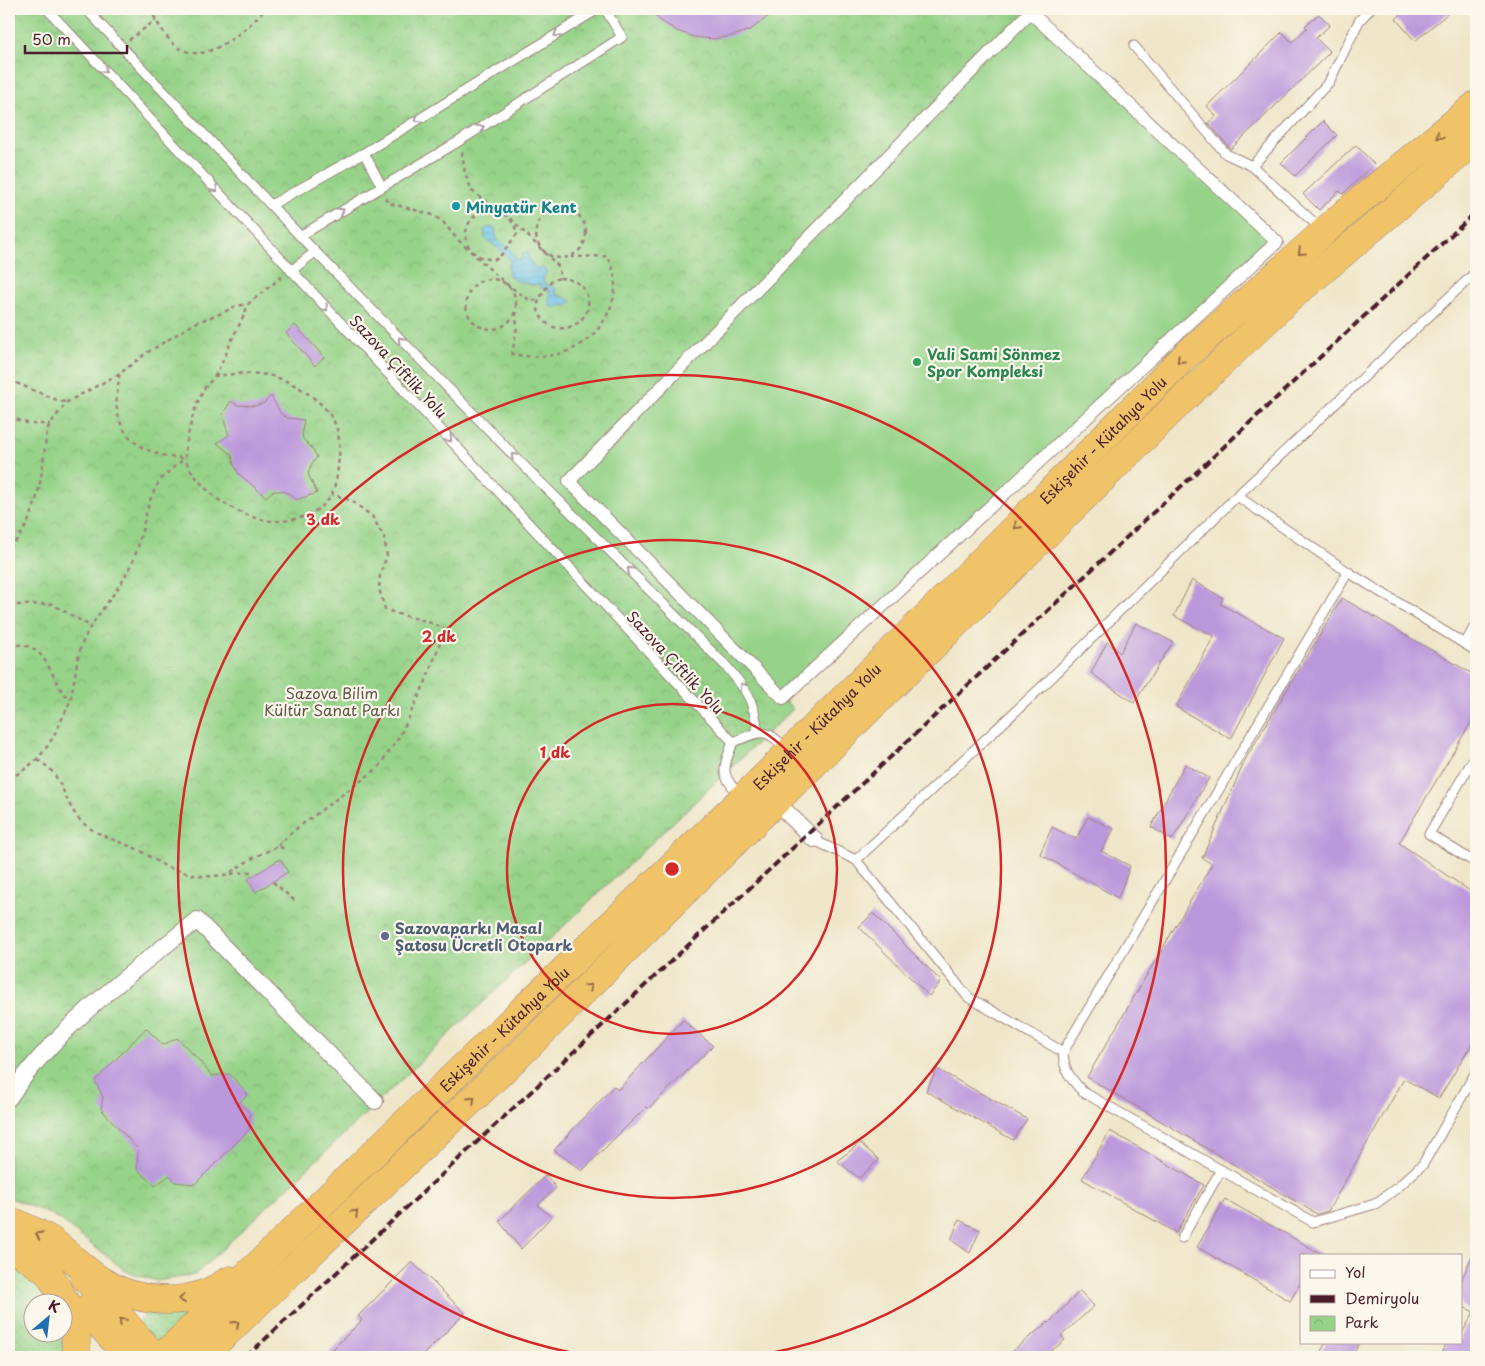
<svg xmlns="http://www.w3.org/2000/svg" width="1485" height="1366" font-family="'Playpen Sans',sans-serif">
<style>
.grass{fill:url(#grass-dots);stroke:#70795a}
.park{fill:url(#park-crowns);stroke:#70795a}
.garden{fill:#96d389;stroke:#70795a}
.water{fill:url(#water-rules);stroke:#5a7289}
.building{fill:#bb98dc}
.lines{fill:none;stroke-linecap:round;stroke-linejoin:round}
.service-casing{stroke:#9c827a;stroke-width:11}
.pedestrian-casing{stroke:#9c827a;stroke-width:14}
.minor-casing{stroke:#9c827a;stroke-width:18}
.trunk-casing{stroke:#9c827a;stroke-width:29}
.path{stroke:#9c827a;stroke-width:2.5;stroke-dasharray:4 4;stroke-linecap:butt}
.service{stroke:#fff;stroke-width:9}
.pedestrian{stroke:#fff;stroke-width:12}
.minor{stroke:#fff;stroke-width:16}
.trunk{stroke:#f1c369;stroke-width:28}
.rail{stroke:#4a1f2b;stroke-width:4;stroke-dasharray:8 4;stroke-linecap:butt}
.oneway{stroke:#ae9aa0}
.oneway2{stroke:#956947}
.ring{fill:none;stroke:#d62828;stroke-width:2.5}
.culture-dot{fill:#0f9aa8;stroke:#fbf7ec;stroke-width:2}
.leisure-dot{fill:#2e9e5b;stroke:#fbf7ec;stroke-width:2}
.service-dot{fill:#5c6f8a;stroke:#fbf7ec;stroke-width:2}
.labels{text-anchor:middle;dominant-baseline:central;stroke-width:4.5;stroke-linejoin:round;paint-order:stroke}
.culture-label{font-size:15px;font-weight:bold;fill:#0d838f;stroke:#fbf7ec;text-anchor:start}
.leisure-label{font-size:15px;font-weight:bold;fill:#27864d;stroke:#fbf7ec;text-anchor:start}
.street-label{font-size:15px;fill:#4a1f2b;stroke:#fbf7ec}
.park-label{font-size:15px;fill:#615547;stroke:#fbf7ec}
.service-label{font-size:15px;font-weight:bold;fill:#4e5e75;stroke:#fbf7ec;text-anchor:start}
.centre{fill:#d62828;stroke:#fbf7ec;stroke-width:2.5}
.ring-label{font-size:15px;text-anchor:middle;font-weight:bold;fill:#d62828;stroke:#fbf7ec;stroke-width:4.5;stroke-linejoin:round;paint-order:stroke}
</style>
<defs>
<pattern id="grass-dots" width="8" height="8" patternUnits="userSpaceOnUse" patternTransform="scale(1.25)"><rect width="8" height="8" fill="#96d389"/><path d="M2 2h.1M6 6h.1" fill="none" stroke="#83b576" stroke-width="1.8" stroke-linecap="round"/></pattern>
<pattern id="park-crowns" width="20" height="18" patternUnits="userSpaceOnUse" patternTransform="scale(1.25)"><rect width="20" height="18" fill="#96d389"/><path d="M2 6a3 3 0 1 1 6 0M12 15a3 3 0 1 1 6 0" fill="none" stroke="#83b576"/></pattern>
<pattern id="water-rules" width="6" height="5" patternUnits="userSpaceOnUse" patternTransform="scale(1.25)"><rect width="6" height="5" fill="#69c4e7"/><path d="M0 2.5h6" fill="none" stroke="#5da8c6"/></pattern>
</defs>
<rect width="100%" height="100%" fill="#fbf7ec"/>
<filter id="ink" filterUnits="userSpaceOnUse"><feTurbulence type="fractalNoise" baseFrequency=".02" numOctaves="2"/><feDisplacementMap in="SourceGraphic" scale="10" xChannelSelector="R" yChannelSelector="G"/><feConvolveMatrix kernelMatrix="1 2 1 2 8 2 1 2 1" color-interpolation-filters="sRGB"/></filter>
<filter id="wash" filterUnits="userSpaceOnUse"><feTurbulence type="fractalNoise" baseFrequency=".0096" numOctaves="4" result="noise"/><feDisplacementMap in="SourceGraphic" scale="20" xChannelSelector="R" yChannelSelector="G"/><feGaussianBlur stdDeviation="1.12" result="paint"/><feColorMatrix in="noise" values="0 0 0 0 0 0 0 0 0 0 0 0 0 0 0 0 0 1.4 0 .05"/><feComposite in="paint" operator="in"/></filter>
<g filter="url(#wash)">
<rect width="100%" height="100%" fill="#efe6c9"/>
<g class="grass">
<path d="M9 1262C27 1273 42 1284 52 1303L32 1304V1334H62L64 1357H9Z"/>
<polygon points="153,1308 193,1308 154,1347 134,1326"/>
</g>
<polygon class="park" points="9,9 1033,9 783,698 793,709 195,1275 157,1281 127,1272 56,1217 9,1197"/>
<polygon class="garden" points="1030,12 1277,242 783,698 569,481"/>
<path class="water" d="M488 227 495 228 497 240 509 248 517 260H521L523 253 527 252 529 259 536 269 543 268 547 271 543 278 544 283 556 289V295L562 296 572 301 567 306C559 304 555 311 549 305L550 292 540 287V284L532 285 517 281 509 275 508 266 511 261 497 247 485 238V230Z"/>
<g id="blocks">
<g class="building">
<polygon points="648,9 776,9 765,19 750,30 732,36 713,39 694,37 677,31 661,21"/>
<polygon points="1407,9 1453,9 1415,41 1396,19"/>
<polygon points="1319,14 1330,25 1316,38 1330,52 1231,149 1208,123 1216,116 1207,106 1282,32 1292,42 1307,28 1305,26"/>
<polygon points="1323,121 1337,135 1295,176 1281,163"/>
<polygon points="1356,145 1374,164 1343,194 1339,191 1319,210 1303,194"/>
<polygon points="295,325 324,357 315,366 286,333"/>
<polygon points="271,396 281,414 288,418 304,420 302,431 303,439 312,448 317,457 311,465 308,474 317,493 296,500 292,495 282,491 273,491 266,497 239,474 234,465 232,455 217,443 229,435 222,415 231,401 237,405 255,406 264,403"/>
<polygon points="1192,580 1223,598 1220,604 1284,638 1231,739 1176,707 1214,636 1174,616"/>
<polygon points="1342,598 1476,676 1476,714 1399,843 1476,895 1476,1037 1439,1098 1404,1079 1328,1211 1317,1214 1087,1077 1212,864 1202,858 1246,758"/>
<polygon points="1136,623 1173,642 1134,703 1091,673 1107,642 1120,653"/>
<polygon points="1185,764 1209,778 1172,840 1151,827"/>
<polygon points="1088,817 1114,829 1101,851 1130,866 1118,898 1040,854 1052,827 1076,839"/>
<polygon points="280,859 288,872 256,892 248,879"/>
<polygon points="873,913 941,981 929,996 859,927"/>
<polygon points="683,1020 713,1046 648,1109 646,1107 582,1171 554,1150 614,1086 618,1090"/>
<polygon points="146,1028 163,1045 177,1038 196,1057 212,1076 230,1074 248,1094 239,1103 250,1113 249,1130 195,1184 175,1182 170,1175 155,1186 137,1169 138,1149 101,1109 103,1097 95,1081"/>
<polygon points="937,1069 1027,1119 1013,1140 926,1091"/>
<polygon points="1110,1131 1204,1185 1176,1233 1082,1179"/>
<polygon points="860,1143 879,1160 859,1178 837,1161"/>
<polygon points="546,1175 556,1188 538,1205 551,1217 521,1249 499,1221"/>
<polygon points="1225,1199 1323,1255 1301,1255 1301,1282 1290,1301 1197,1247"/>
<polygon points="959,1220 980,1230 970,1253 951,1240"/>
<polygon points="1476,1247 1476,1341 1467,1357 1439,1357 1447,1342 1461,1342 1461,1335 1474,1312 1461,1306 1461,1281"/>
<polygon points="412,1262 465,1313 421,1357 325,1357 362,1320 358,1316"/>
<polygon points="1080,1291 1094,1306 1061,1336 1065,1340 1044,1357 1005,1357 1048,1322 1049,1323"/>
<polygon points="1326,1342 1360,1342 1352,1357 1318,1357"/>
</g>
</g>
</g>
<g filter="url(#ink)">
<use href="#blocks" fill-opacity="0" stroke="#9c827a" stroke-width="1"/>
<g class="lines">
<defs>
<g id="service">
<polyline points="47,9 733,742"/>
<path d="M86 9 300 236 523 465 727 667C748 692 753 699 758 732"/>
<polyline points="1134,46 1226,154 1252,166 1321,229"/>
<polyline points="364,153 382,187"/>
<polyline points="1252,166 1329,82 1359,21 1370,9"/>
<polyline points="271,205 364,153 598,9"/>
<polyline points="300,236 461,140 622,37 605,9"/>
<polyline points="291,271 315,252"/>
<polyline points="1237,496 1348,572 1063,1052 968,997 856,860 1048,681 1237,496 1476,272"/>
<polyline points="1348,572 1476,651"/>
<polyline points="1465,644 1476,624"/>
<polyline points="1476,755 1429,834 1476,863"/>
<path d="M741 796C719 774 723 769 733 742 761 731 765 726 787 750"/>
<polyline points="814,839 820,843 856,860"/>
<path d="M1063 1052C1064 1071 1070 1078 1083 1092L1313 1222 1375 1204 1397 1188 1423 1164 1476 1072"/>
<polyline points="1182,1238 1221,1170"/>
</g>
<polygon id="pedestrian" points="1030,12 1277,242 783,698 569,481"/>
<g id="minor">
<polyline points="776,802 814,839"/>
<path d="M9 1098C53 1030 134 971 197 920L375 1101"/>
</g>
<g id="trunk">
<path d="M9 1220C22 1226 37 1232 50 1240 65 1251 79 1265 94 1276 116 1292 142 1300 169 1300 192 1300 211 1293 230 1280"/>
<polyline points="9,1247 27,1257 49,1273 68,1307 76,1335 76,1357"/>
<polyline points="85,1278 155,1357"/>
<polyline points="86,1309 129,1357"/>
<path id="s1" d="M162 1357 743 798 939 604 1182 359 1346 212 1476 105"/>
<polyline points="201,1357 522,1052 1176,406 1290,298 1476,140"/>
</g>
</defs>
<use href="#service" class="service-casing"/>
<use href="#pedestrian" class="pedestrian-casing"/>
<use href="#minor" class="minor-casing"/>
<use href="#trunk" class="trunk-casing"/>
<g class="path">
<path d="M150 9C155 19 169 44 180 49 184 51 194 54 199 53 220 52 252 25 265 9"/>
<polyline points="129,40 156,20"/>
<polyline points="462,152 465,173 472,191 488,203 505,213 559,267 560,278"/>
<polyline points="385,198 389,203 433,215 444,223 456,238 505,283 528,299 538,301"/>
<circle cx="561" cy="233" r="25"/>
<path d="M489 209C504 211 514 219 517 234L498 259C461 263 453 219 489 209Z"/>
<path d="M560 278C571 279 581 282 586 293 598 320 559 342 542 318 539 314 537 309 538 304 540 295 547 287 552 280Z"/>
<circle cx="491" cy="304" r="25"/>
<path d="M516 312 517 327 512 354C550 362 588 352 607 315 614 303 616 288 614 274 613 268 610 262 608 256L568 257"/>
<path d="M119 374C119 386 115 398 117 409 121 443 153 457 183 458"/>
<path d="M214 376C234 374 255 371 275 377 296 383 321 400 332 418 341 432 340 451 338 466 337 477 335 490 329 499 314 518 283 525 260 519 246 516 234 509 222 502 211 496 185 468 185 456 186 438 194 407 203 391 206 385 211 381 215 376 223 363 228 348 234 335 239 325 245 315 248 304"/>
<polyline points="9,380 59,401 67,402"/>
<polyline points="9,417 30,424 50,424"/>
<path d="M9 548C40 520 42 469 47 430L50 424 67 402 119 374 148 352 197 322 222 313 236 306 248 304 283 276"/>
<polyline points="9,604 21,605 52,604 90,626"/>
<path d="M9 646C49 638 48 680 70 700"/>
<path d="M37 760C63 773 61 796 78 818 94 836 118 840 139 850 148 855 156 861 165 866 172 869 187 873 194 875 213 879 233 872 252 872"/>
<path d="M9 779C36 764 48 750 61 721 65 713 69 705 71 697 75 679 76 661 82 644 93 616 117 595 130 567 145 538 142 504 162 478 169 471 178 464 185 458"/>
<path d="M278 846 292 832 378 768 400 736 425 683 445 630C425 617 406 619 385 609L379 589 380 574 387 556 384 537 372 516 352 501 332 494"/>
<polyline points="231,872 251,859 278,846 287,850"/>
<polyline points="273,882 296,902"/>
</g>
<use href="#service" class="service"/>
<use href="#pedestrian" class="pedestrian"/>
<use href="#minor" class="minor"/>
<use href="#trunk" class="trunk"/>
<polyline class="rail" points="246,1357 1476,212"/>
</g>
<defs><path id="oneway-chevron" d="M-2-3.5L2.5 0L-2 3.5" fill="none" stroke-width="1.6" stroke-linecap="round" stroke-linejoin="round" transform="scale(1.25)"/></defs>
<g class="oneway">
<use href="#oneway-chevron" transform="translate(557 34) rotate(148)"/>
<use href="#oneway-chevron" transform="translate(104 70) rotate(47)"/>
<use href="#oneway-chevron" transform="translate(418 119) rotate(148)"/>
<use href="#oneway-chevron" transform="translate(481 128) rotate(-33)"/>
<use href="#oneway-chevron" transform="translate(215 189) rotate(47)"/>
<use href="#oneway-chevron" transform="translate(341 211) rotate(-31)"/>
<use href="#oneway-chevron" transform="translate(325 308) rotate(47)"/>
<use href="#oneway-chevron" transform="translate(401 340) rotate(-134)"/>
<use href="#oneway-chevron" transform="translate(449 439) rotate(47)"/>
<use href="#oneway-chevron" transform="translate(514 456) rotate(-134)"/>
<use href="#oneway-chevron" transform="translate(630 570) rotate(-135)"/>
<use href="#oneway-chevron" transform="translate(743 686) rotate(-126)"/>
</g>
<g class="oneway2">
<use href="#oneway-chevron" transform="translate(1439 136) rotate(140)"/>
<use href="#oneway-chevron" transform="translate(1301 252) rotate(138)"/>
<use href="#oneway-chevron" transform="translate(1180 360) rotate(136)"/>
<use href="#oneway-chevron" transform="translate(1017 526) rotate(135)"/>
<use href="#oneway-chevron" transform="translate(589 987) rotate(-44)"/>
<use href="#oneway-chevron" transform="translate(472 1100) rotate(-44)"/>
<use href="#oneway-chevron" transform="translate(355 1213) rotate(-44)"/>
<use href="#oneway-chevron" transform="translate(39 1235) rotate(-152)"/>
<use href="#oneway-chevron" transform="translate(182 1299) rotate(174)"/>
<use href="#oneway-chevron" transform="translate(122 1321) rotate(-133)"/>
<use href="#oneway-chevron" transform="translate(236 1324) rotate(-43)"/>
</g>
</g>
<g class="ring">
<circle cx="672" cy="869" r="165"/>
<circle cx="672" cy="869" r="329"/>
<path d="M595 1357A494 494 0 1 1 749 1357"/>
</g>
<circle class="culture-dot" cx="456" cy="206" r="5"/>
<circle class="leisure-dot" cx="917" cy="362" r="5"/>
<circle class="service-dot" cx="385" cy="936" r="5"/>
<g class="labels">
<g class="culture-label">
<text x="466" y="206">Minyatür Kent</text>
</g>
<g class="leisure-label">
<text x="927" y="353">Vali Sami Sönmez<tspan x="927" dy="17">Spor Kompleksi</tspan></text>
</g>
<g class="street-label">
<text transform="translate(399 366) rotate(47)">Sazova Çiftlik Yolu</text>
<text stroke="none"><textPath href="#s1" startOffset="1314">Eskişehir - Kütahya Yolu</textPath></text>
<text transform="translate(676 662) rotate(47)">Sazova Çiftlik Yolu</text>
<text stroke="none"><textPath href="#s1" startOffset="909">Eskişehir - Kütahya Yolu</textPath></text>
<text stroke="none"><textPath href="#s1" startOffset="474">Eskişehir - Kütahya Yolu</textPath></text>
</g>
<g class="park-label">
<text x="332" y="692">Sazova Bilim<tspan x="332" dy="17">Kültür Sanat Parkı</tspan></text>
</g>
<g class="service-label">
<text x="395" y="927">Sazovaparkı Masal<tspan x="395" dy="17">Şatosu Ücretli Otopark</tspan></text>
</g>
</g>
<circle cx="672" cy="869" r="8" class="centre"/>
<g class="ring-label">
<text x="323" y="525">3 dk</text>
<text x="439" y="642">2 dk</text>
<text x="555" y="758">1 dk</text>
</g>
<rect width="1485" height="1366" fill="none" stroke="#fbf7ec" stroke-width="30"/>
<rect x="1300" y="1254" width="162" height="90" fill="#fbf7ec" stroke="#b4a19f"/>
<rect x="1310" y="1270" width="25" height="8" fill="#ffffff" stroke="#b4a19f"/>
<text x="1345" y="1278" font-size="15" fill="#4a1f2b">Yol</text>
<rect x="1310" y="1295" width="25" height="8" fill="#4a1f2b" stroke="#b4a19f"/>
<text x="1345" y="1304" font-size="15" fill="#4a1f2b">Demiryolu</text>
<rect x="1310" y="1316" width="25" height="15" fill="url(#park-crowns)" stroke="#b4a19f"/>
<text x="1345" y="1328" font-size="15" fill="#4a1f2b">Park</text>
<g transform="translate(48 1318) rotate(28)"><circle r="24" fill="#fbf7ec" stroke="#b4a19f"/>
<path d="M0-4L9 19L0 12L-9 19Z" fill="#1f6fb2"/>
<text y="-8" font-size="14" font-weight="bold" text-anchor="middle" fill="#4a1f2b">K</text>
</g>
<path d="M25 45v8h102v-8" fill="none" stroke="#4a1f2b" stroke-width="2.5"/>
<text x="32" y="45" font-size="15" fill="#4a1f2b" stroke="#fbf7ec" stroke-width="4" paint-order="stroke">50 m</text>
</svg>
